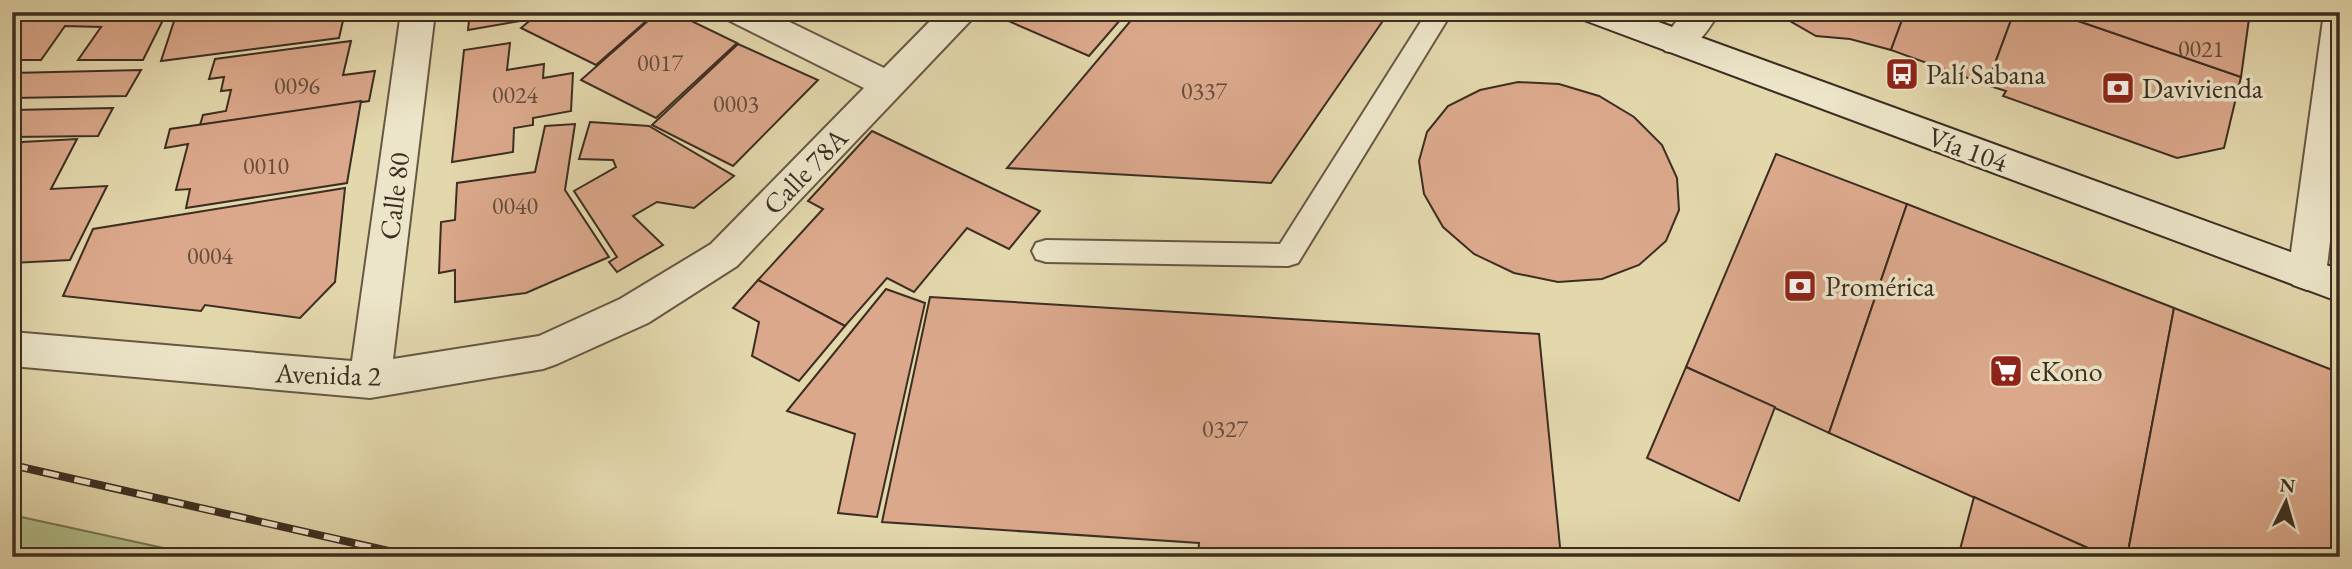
<svg xmlns="http://www.w3.org/2000/svg" width="2352" height="569" font-family="'EB Garamond',serif">
<style>
.green{fill:#b2be8a;stroke:#777656;stroke-width:2}
.building{fill:#dba88b;stroke:#3c2e22;stroke-width:2}
.lines{fill:none;stroke-linecap:round;stroke-linejoin:round}
.service-casing{stroke:#665844;stroke-width:4}
.minor-casing{stroke:#665844;stroke-width:4}
.secondary-casing{stroke:#3c2e22;stroke-width:4}
.service{fill:#ede5c9;fill-rule:evenodd}
.minor{fill:#ede5c9;fill-rule:evenodd}
.secondary{fill:#ede5c9;fill-rule:evenodd}
.rail-casing{stroke:#3c2e22;stroke-width:8}
.rail{stroke:#ede5c9;stroke-width:5;stroke-dasharray:16;stroke-linecap:butt}
.labels{text-anchor:middle;dominant-baseline:central;stroke-width:7;stroke-linejoin:round;paint-order:stroke}
.number-label{font-size:24px;fill:#644c3c}
.poi-label{font-size:28px;fill:#3c2e22;stroke:#ede5c9;text-anchor:start}
.street-label{font-size:28px;fill:#3c2e22;stroke:#ede5c9}
</style>
<rect width="100%" height="100%" fill="#e3d7ac"/>
<filter id="stains"><feTurbulence type="fractalNoise" baseFrequency=".00286" numOctaves="4"/><feColorMatrix values="0 0 0 0 .2 0 0 0 0 .09 0 0 0 0 .02 0 0 0 .5 -.17"/></filter>
<radialGradient id="worn" r=".72"><stop offset=".6" stop-color="#630" stop-opacity="0"/><stop offset="1" stop-color="#630" stop-opacity=".3"/></radialGradient>
<polygon class="green" points="12,515 205,557 12,557"/>
<g class="building">
<polygon points="26,12 167,12 143,60 78,60 101,27 65,26 41,60 12,60 12,30"/>
<polygon points="177,12 345,12 339,38 161,61"/>
<polygon points="470,12 532,12 520,21 468,30"/>
<polygon points="540,12 649,12 653,15 596,65 521,28"/>
<polygon points="658,12 673,12 737,43 656,118 581,80"/>
<polygon points="1127,12 1089,56 990,13 991,12"/>
<polygon points="1138,12 1389,12 1271,183 1007,168"/>
<polygon points="1788,12 1905,12 1891,50 1850,39 1816,36 1790,21"/>
<polygon points="1905,12 2014,12 1987,85 1891,50"/>
<polygon points="2014,12 2052,12 2241,77 2224,148 2177,158 2003,96 2006,91 1987,85"/>
<polygon points="2052,12 2228,12 2249,19 2241,77"/>
<polygon points="351,41 343,75 375,71 369,101 200,125 203,115 226,111 231,90 221,91 224,77 209,79 215,59"/>
<polygon points="510,43 507,70 544,64 543,78 573,73 571,111 533,118 533,125 514,128 513,152 452,162 464,50"/>
<polygon points="738,44 818,80 733,166 652,125"/>
<polygon points="141,70 126,96 12,98 12,73"/>
<polygon points="1518,82 1559,84 1599,96 1634,117 1662,145 1677,178 1679,210 1666,241 1639,265 1602,279 1558,282 1514,273 1474,254 1443,227 1424,194 1419,161 1427,132 1448,106 1480,90"/>
<polygon points="361,101 347,183 186,208 190,189 176,190 188,144 165,148 170,129"/>
<polygon points="113,108 98,136 12,137 12,110"/>
<polygon points="590,122 649,126 734,176 694,208 657,202 633,216 663,245 617,272 609,262 617,257 574,191 616,167 613,160 579,159"/>
<polygon points="575,124 565,190 609,257 526,293 455,302 455,270 439,273 441,222 455,220 457,183 535,172 545,126"/>
<polygon points="872,131 1040,211 1009,249 967,228 914,292 887,278 845,326 758,280 823,209 808,201"/>
<polygon points="77,139 51,189 107,186 70,260 12,263 12,160 22,142"/>
<polygon points="1776,154 1907,204 1829,433 1686,367"/>
<polygon points="345,188 335,282 300,318 205,305 201,311 63,296 93,229"/>
<polygon points="1907,204 2174,308 2127,557 2108,557 1829,433"/>
<polygon points="758,280 845,326 799,381 752,356 759,322 733,308"/>
<polygon points="886,289 925,303 877,517 838,513 855,434 787,411"/>
<polygon points="930,297 1539,334 1561,557 1198,557 1199,543 882,522"/>
<polygon points="2174,308 2340,373 2340,557 2127,557"/>
<polygon points="1686,367 1775,407 1739,501 1647,458"/>
<polygon points="1974,497 2108,557 1958,557"/>
</g>
<g class="lines">
<defs>
<polygon id="service" points="1427,12 1452,12 1298,263 1288,266 1046,262 1036,259 1032,251 1036,243 1046,240 1280,244"/>
<g id="minor">
<polygon points="401,12 435,12 393,359 539,336 620,299 711,244 864,88 728,20 724,12 769,12 884,68 939,12 975,12 971,20 737,266 648,323 557,364 543,369 370,398 12,366 12,332 352,361"/>
<path d="M1684 12H1719C1707 33 1691 58 1665 51L1660 42Z"/>
<polygon points="2328,12 2340,12 2340,161 2326,274 2321,285 2307,290 2293,285 2288,274 2323,20"/>
</g>
<polygon id="secondary" points="1580,12 1631,12 2340,270 2340,302 1584,20"/>
</defs>
<use href="#service" class="service-casing"/>
<use href="#minor" class="minor-casing"/>
<use href="#secondary" class="secondary-casing"/>
<use href="#service" class="service"/>
<use href="#minor" class="minor"/>
<use href="#secondary" class="secondary"/>
<defs>
<polyline id="rail" points="12,465 415,557"/>
</defs>
<use href="#rail" class="rail-casing"/>
<use href="#rail" class="rail"/>
</g>
<defs>
<symbol id="bus-square" viewBox="-11 -11 22 22"><rect x="-9" y="-9" width="18" height="18" rx="4" fill="#8f2418" stroke="#ede5c9"/><path d="M-5-6H5V4H4V6H2V4H-2V6H-4V4H-5ZM-3.5-4V0h7V-4ZM-3.5 1.2v1.5H-2V1.2ZM2 1.2v1.5H3.5V1.2Z" fill="#fff"/></symbol>
<symbol id="bank-square" viewBox="-11 -11 22 22"><rect x="-9" y="-9" width="18" height="18" rx="4" fill="#8f2418" stroke="#ede5c9"/><path d="M-6-4H6V4H-6ZM0-2.3a2.3 2.3 0 1 0 0 4.6a2.3 2.3 0 1 0 0-4.6Z" fill="#fff"/></symbol>
<symbol id="supermarket-square" viewBox="-11 -11 22 22"><rect x="-9" y="-9" width="18" height="18" rx="4" fill="#8f2418" stroke="#ede5c9"/><path d="M-6-5.5h2.5l.6 2H6L4.5 2H-2.5L-4.4-4H-6ZM-1.5 3.2a1.3 1.3 0 1 0 .1 0ZM3 3.2a1.3 1.3 0 1 0 .1 0Z" fill="#fff"/></symbol>
</defs>
<g fill-rule="evenodd">
<use href="#bus-square" x="1883" y="55" width="38" height="38"/>
<use href="#bank-square" x="2099" y="69" width="38" height="38"/>
<use href="#bank-square" x="1781" y="267" width="38" height="38"/>
<use href="#supermarket-square" x="1987" y="352" width="38" height="38"/>
</g>
<g class="labels">
<g class="number-label">
<text x="2201" y="48">0021</text>
<text x="660" y="62">0017</text>
<text x="297" y="85">0096</text>
<text x="1204" y="90">0337</text>
<text x="515" y="94">0024</text>
<text x="736" y="103">0003</text>
<text x="266" y="165">0010</text>
<text x="515" y="205">0040</text>
<text x="210" y="255">0004</text>
<text x="1225" y="428">0327</text>
</g>
<g class="poi-label">
<text x="1926" y="74">Palí Sabana</text>
<text x="2142" y="88">Davivienda</text>
<text x="1825" y="286">Promérica</text>
<text x="2030" y="371">eKono</text>
</g>
<g class="street-label">
<text transform="translate(1968 149) rotate(20)">Vía 104</text>
<text transform="translate(805 171) rotate(-46)">Calle 78A</text>
<text transform="translate(394 196) rotate(-83)">Calle 80</text>
<text transform="translate(328 374) rotate(2)">Avenida 2</text>
</g>
</g>
<rect width="2352" height="569" fill="none" stroke="#e3d7ac" stroke-width="42"/>
<rect x="14" y="14" width="2324" height="541" fill="none" stroke="#3c2e22" stroke-width="3.5"/>
<rect x="21" y="21" width="2310" height="527" fill="none" stroke="#3c2e22" stroke-width="2"/>
<g transform="translate(2286 502) rotate(5)" stroke="#ede5c9" stroke-width="5" paint-order="stroke">
<path d="M0-5L12 26L0 18L-12 26Z" fill="#3c2e22"/>
<text y="-10" font-size="19" font-weight="bold" text-anchor="middle" fill="#3c2e22">N</text>
</g>
<rect width="100%" height="100%" filter="url(#stains)"/>
<rect width="100%" height="100%" fill="url(#worn)"/>
</svg>
